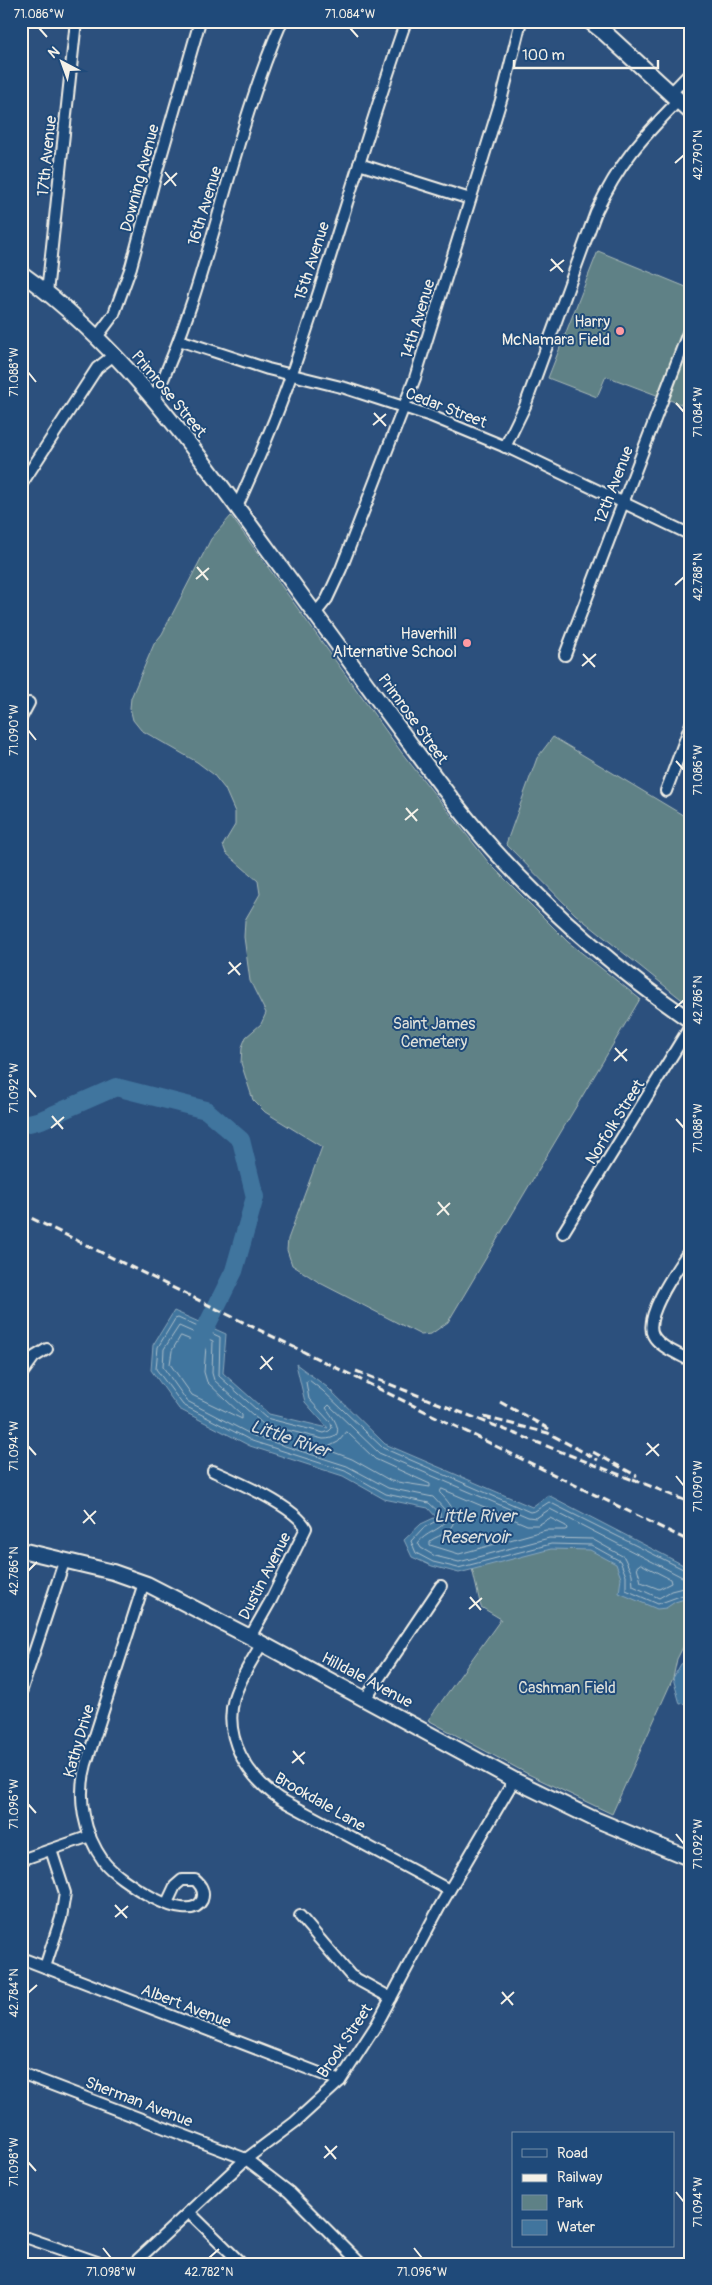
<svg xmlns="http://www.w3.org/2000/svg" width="712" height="2285" font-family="Pangolin,sans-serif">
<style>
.green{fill:#5e8186;stroke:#a9b9b7}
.water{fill:#41759e;stroke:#89a7bc}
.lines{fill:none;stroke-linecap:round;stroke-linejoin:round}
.shore{stroke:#acbfca;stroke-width:1}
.river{stroke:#41759e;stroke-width:18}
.minor-casing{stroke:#f4f1e8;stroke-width:14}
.secondary-casing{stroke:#f4f1e8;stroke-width:18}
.primary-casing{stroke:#f4f1e8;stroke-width:19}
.minor{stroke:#1f4a7a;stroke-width:10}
.secondary{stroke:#1f4a7a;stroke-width:14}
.primary{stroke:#1f4a7a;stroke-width:15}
.rail{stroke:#f4f1e8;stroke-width:3;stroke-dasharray:8 4;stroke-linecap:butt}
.ticks{fill:none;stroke:#f4f1e8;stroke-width:2}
.poi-dot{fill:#ff9aa2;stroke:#1f4a7a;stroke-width:2}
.labels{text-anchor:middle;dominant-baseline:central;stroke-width:4;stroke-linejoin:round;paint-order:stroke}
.street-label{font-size:16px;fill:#f4f1e8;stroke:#1f4a7a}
.poi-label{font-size:16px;fill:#f4f1e8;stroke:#1f4a7a;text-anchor:end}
.park-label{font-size:16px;fill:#dee0d9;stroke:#1f4a7a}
.water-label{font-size:18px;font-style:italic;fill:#d9dedd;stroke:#1f4a7a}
.neatline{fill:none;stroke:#f4f1e8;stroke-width:2}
.ticks-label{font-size:12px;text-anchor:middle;fill:#f4f1e8}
</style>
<rect width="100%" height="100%" fill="#2c507d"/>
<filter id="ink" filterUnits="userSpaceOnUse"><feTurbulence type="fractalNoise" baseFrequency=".02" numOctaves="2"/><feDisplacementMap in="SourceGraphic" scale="10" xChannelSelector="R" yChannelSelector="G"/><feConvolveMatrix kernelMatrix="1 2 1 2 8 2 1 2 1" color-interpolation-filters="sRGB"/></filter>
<g filter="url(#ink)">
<g class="green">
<polygon points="598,251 691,289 691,408 606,376 597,397 548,378"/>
<polygon points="231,516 402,753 489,863 568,942 640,999 448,1322 431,1334 421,1335 320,1283 292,1265 287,1250 288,1239 322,1147 265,1112 253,1100 241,1063 242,1047 246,1037 261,1024 266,1013 250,981 244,937 245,920 260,894 258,881 226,853 223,845 235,825 235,812 225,789 213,774 197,762 141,730 133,720 130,708 131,698 154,644 162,634 211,539"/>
<polygon points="553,737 691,820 691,1007 575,914 506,844 537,758"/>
<polygon points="586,1545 691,1590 691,1631 677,1659 673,1678 612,1814 528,1774 428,1720 501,1619 481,1607 471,1564 503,1550"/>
</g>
<g class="water">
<polygon points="174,1311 226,1334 223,1373 269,1414 328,1428 305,1402 296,1364 327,1387 385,1444 532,1507 548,1495 691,1569 691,1597 675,1602 666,1608 657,1609 619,1593 621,1578 616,1564 590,1550 551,1549 459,1573 432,1566 412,1557 404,1540 421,1524 436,1517 428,1508 384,1499 343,1476 250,1446 179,1409 151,1370 153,1345"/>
<polygon points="691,1656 691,1702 680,1704 673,1678 681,1664 687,1661"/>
</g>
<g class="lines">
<g class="shore">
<polygon points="181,1336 206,1346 204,1372 207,1382 242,1415 242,1419 192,1395 170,1364 172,1351"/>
<polygon points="347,1432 375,1459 430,1484 430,1487 391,1481 352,1459 328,1450 328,1447 338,1442"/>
<path d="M442 1489 527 1525H538L550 1518 566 1526 567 1529 565 1530H546L459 1554 430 1545V1541C435 1537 442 1536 447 1531 463 1518 450 1503 440 1493Z"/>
<polygon points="641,1564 670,1579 671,1583 659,1589 641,1582 637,1567"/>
<polyline points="691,1573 549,1502 535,1511 530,1512 383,1448 323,1391 309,1380 306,1382 309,1399 331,1423 332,1428 329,1431 324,1433 266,1418 219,1376 220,1337 178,1318 175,1319 158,1347 156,1369 183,1405 252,1441 345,1471 386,1494 429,1503 440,1513 440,1519 423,1528 411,1541 416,1553 433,1562 458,1568 551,1544 591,1545 620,1561 626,1576 626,1590 658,1604 691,1592"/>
<path d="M691 1579 684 1578 550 1509 536 1518 528 1517 379 1453 329 1405 326 1408C334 1418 349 1439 323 1439L263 1424 214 1380 212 1373 213 1341 179 1326 164 1349 163 1367 187 1401 254 1436 347 1466 388 1488 433 1497 445 1510 446 1521C439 1531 426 1532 418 1543L421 1548 435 1556 459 1562 549 1538 592 1539 624 1557 632 1574 633 1586 659 1598 671 1591 691 1586"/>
</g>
<polyline class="river" points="21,1125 41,1120 116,1087 206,1110 241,1140 255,1197 234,1271 196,1347"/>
<defs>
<g id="minor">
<polyline points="671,93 691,72"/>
<polyline points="359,164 470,199"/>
<polyline points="47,293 76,21"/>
<polyline points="97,337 114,314 131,267 154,181 200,21"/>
<polyline points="179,340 268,369 345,388 431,416 513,450 691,535"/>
<path d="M154 399C211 279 229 143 282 21"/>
<path d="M505 447 525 406 596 212C619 163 641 139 678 101"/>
<polyline points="21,485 97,368 114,355"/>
<path d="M237 507C257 462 277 417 293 370 333 255 365 137 406 21"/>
<polyline points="315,614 327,599 341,569 415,378 502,97 521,21"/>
<polyline points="565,655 691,325"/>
<polyline points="21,718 29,703"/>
<polyline points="666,791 691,724"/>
<polyline points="563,1233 691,1025"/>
<path d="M691 1248C680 1265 643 1315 653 1335 659 1347 679 1354 691 1361"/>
<polyline points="21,1375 34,1357 47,1349"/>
<path d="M213 1471C236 1481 295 1506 306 1528L271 1600 250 1637"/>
<path d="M144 1583 86 1764C77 1797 83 1833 104 1862 116 1878 188 1928 202 1900 205 1892 201 1885 195 1880H182L175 1886 167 1903"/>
<path d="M262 1643C252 1661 240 1678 234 1698 223 1739 248 1777 280 1799L449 1890"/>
<polyline points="21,1692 65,1559"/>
<polyline points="365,1699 441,1586"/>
<polyline points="21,1860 90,1836"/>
<polyline points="300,1916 351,1976 391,1998"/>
<polyline points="21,1958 340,2081"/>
<polyline points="45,1967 61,1918 65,1893 51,1850"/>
<polyline points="21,2073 246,2159 289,2192 361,2264"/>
<polyline points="189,2212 242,2264"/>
<polyline points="28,2238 103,2264"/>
<polyline points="133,2264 246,2159 295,2122 340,2081 377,2024 439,1908 514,1780"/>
</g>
<g id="secondary">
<path d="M21 273C122 345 194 449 267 548 306 601 345 654 384 708 419 755 453 804 492 848 551 913 618 971 691 1021"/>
<polyline points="21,1550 113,1572 147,1584 250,1637 514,1780 592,1818 691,1859"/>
</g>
<polyline id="primary" points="590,21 604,32 691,112"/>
</defs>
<use href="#minor" class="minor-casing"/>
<use href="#secondary" class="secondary-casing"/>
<use href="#primary" class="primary-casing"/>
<use href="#minor" class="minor"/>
<use href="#secondary" class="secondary"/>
<use href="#primary" class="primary"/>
<g class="rail">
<polyline points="21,1213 691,1542"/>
<polyline points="356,1371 638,1482"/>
<polyline points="500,1402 551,1430"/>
<polyline points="484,1417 548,1433 598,1460"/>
<polyline points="593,1452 637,1476"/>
<polyline points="633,1479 691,1503"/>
</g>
</g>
</g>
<path class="ticks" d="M39 28 47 37M350 28 358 37M675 163 684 155M165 172 176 186M164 185 177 173M551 259 563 272M550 271 564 260M28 372 36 382M676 403 684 412M374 413 386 426M373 425 386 414M197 567 208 580M196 579 209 568M675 585 684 577M583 654 595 667M582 666 596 654M28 730 36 740M676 761 684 770M406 808 417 821M405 820 418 809M229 962 240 975M228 974 241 963M675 1008 684 1000M615 1048 627 1061M614 1061 627 1049M28 1088 36 1097M52 1116 63 1129M676 1119 684 1128M51 1128 64 1117M438 1202 449 1215M437 1215 450 1203M261 1356 272 1370M260 1369 273 1357M647 1443 659 1456M28 1446 36 1455M646 1455 659 1444M676 1476 684 1486M84 1510 95 1524M83 1523 96 1511M28 1571 37 1562M470 1597 481 1610M469 1609 482 1598M293 1751 304 1764M292 1763 305 1752M28 1804 36 1813M676 1834 684 1844M115 1905 127 1918M115 1917 128 1906M502 1992 513 2005M28 1993 37 1985M501 2004 514 1992M325 2146 336 2159M324 2158 337 2146M28 2162 36 2171M676 2192 684 2202M103 2248 111 2258M414 2248 422 2258M209 2258 219 2249"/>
<g class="poi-dot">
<circle cx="620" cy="331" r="5"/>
<circle cx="467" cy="643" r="5"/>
</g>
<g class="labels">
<g class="street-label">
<text transform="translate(47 156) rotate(-84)">17th Avenue</text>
<text transform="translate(140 178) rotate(-75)">Downing Avenue</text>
<text transform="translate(205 206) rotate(-73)">16th Avenue</text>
<text transform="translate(312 261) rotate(-72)">15th Avenue</text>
<text transform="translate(418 319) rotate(-73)">14th Avenue</text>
<text transform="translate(169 394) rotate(50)">Primrose Street</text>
<text transform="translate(446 408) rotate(21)">Cedar Street</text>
<text transform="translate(614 485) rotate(-69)">12th Avenue</text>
<text transform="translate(413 719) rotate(54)">Primrose Street</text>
<text transform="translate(615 1122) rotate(-58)">Norfolk Street</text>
<text transform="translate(265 1576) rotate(-63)">Dustin Avenue</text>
<text transform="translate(367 1680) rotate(28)">Hilldale Avenue</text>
<text transform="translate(79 1741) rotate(-74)">Kathy Drive</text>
<text transform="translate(320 1802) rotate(30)">Brookdale Lane</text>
<text transform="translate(186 2006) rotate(21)">Albert Avenue</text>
<text transform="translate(345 2041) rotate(-56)">Brook Street</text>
<text transform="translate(139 2102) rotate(21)">Sherman Avenue</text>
</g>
<g class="poi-label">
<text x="610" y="322">Harry<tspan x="610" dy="18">McNamara Field</tspan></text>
<text x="457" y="634">Haverhill<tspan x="457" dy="18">Alternative School</tspan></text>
</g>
<g class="park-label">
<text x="434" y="1024">Saint James<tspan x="434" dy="18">Cemetery</tspan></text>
<text x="567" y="1688">Cashman Field</text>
</g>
<g class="water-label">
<text transform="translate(290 1439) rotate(19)">Little River</text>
<text x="475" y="1516">Little River<tspan x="475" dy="21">Reservoir</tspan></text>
</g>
</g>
<rect width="712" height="2285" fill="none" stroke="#1f4a7a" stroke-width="55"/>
<rect x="512" y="2132" width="162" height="115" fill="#1f4a7a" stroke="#748da6"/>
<rect x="522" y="2149" width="25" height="8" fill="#1f4a7a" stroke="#748da6"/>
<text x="557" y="2158" font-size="15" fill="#f4f1e8">Road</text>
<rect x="522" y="2174" width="25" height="8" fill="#f4f1e8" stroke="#748da6"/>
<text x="557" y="2182" font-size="15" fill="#f4f1e8">Railway</text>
<rect x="522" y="2195" width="25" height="15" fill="#5e8186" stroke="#748da6"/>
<text x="557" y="2208" font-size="15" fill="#f4f1e8">Park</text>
<rect x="522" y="2220" width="25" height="15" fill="#41759e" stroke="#748da6"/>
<text x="557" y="2232" font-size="15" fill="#f4f1e8">Water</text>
<g transform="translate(62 62) rotate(319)" stroke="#1f4a7a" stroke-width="4" paint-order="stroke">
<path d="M0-4L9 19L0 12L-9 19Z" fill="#f4f1e8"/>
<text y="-8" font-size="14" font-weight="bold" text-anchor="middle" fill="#f4f1e8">N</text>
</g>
<path d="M514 60v8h144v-8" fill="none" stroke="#f4f1e8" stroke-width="2.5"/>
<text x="522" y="60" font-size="15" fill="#f4f1e8" stroke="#1f4a7a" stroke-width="4" paint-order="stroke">100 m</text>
<rect x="28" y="28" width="656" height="2230" class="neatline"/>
<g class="ticks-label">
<text x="39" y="18">71.086°W</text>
<text x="350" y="18">71.084°W</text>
<text transform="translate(698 155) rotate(-90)" y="4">42.790°N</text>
<text transform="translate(14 372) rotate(-90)" y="4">71.088°W</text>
<text transform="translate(698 412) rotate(-90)" y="4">71.084°W</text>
<text transform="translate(698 577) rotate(-90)" y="4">42.788°N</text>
<text transform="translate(14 730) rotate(-90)" y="4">71.090°W</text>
<text transform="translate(698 770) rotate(-90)" y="4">71.086°W</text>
<text transform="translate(698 1000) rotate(-90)" y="4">42.786°N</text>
<text transform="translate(14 1088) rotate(-90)" y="4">71.092°W</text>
<text transform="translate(698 1128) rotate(-90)" y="4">71.088°W</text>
<text transform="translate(14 1446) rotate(-90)" y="4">71.094°W</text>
<text transform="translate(698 1486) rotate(-90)" y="4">71.090°W</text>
<text transform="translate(14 1571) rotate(-90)" y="4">42.786°N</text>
<text transform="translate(14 1804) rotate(-90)" y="4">71.096°W</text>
<text transform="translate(698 1844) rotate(-90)" y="4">71.092°W</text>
<text transform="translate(14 1993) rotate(-90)" y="4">42.784°N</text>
<text transform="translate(14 2162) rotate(-90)" y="4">71.098°W</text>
<text transform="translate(698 2202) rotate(-90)" y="4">71.094°W</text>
<text x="111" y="2276">71.098°W</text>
<text x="209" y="2276">42.782°N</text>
<text x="422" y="2276">71.096°W</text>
</g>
</svg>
